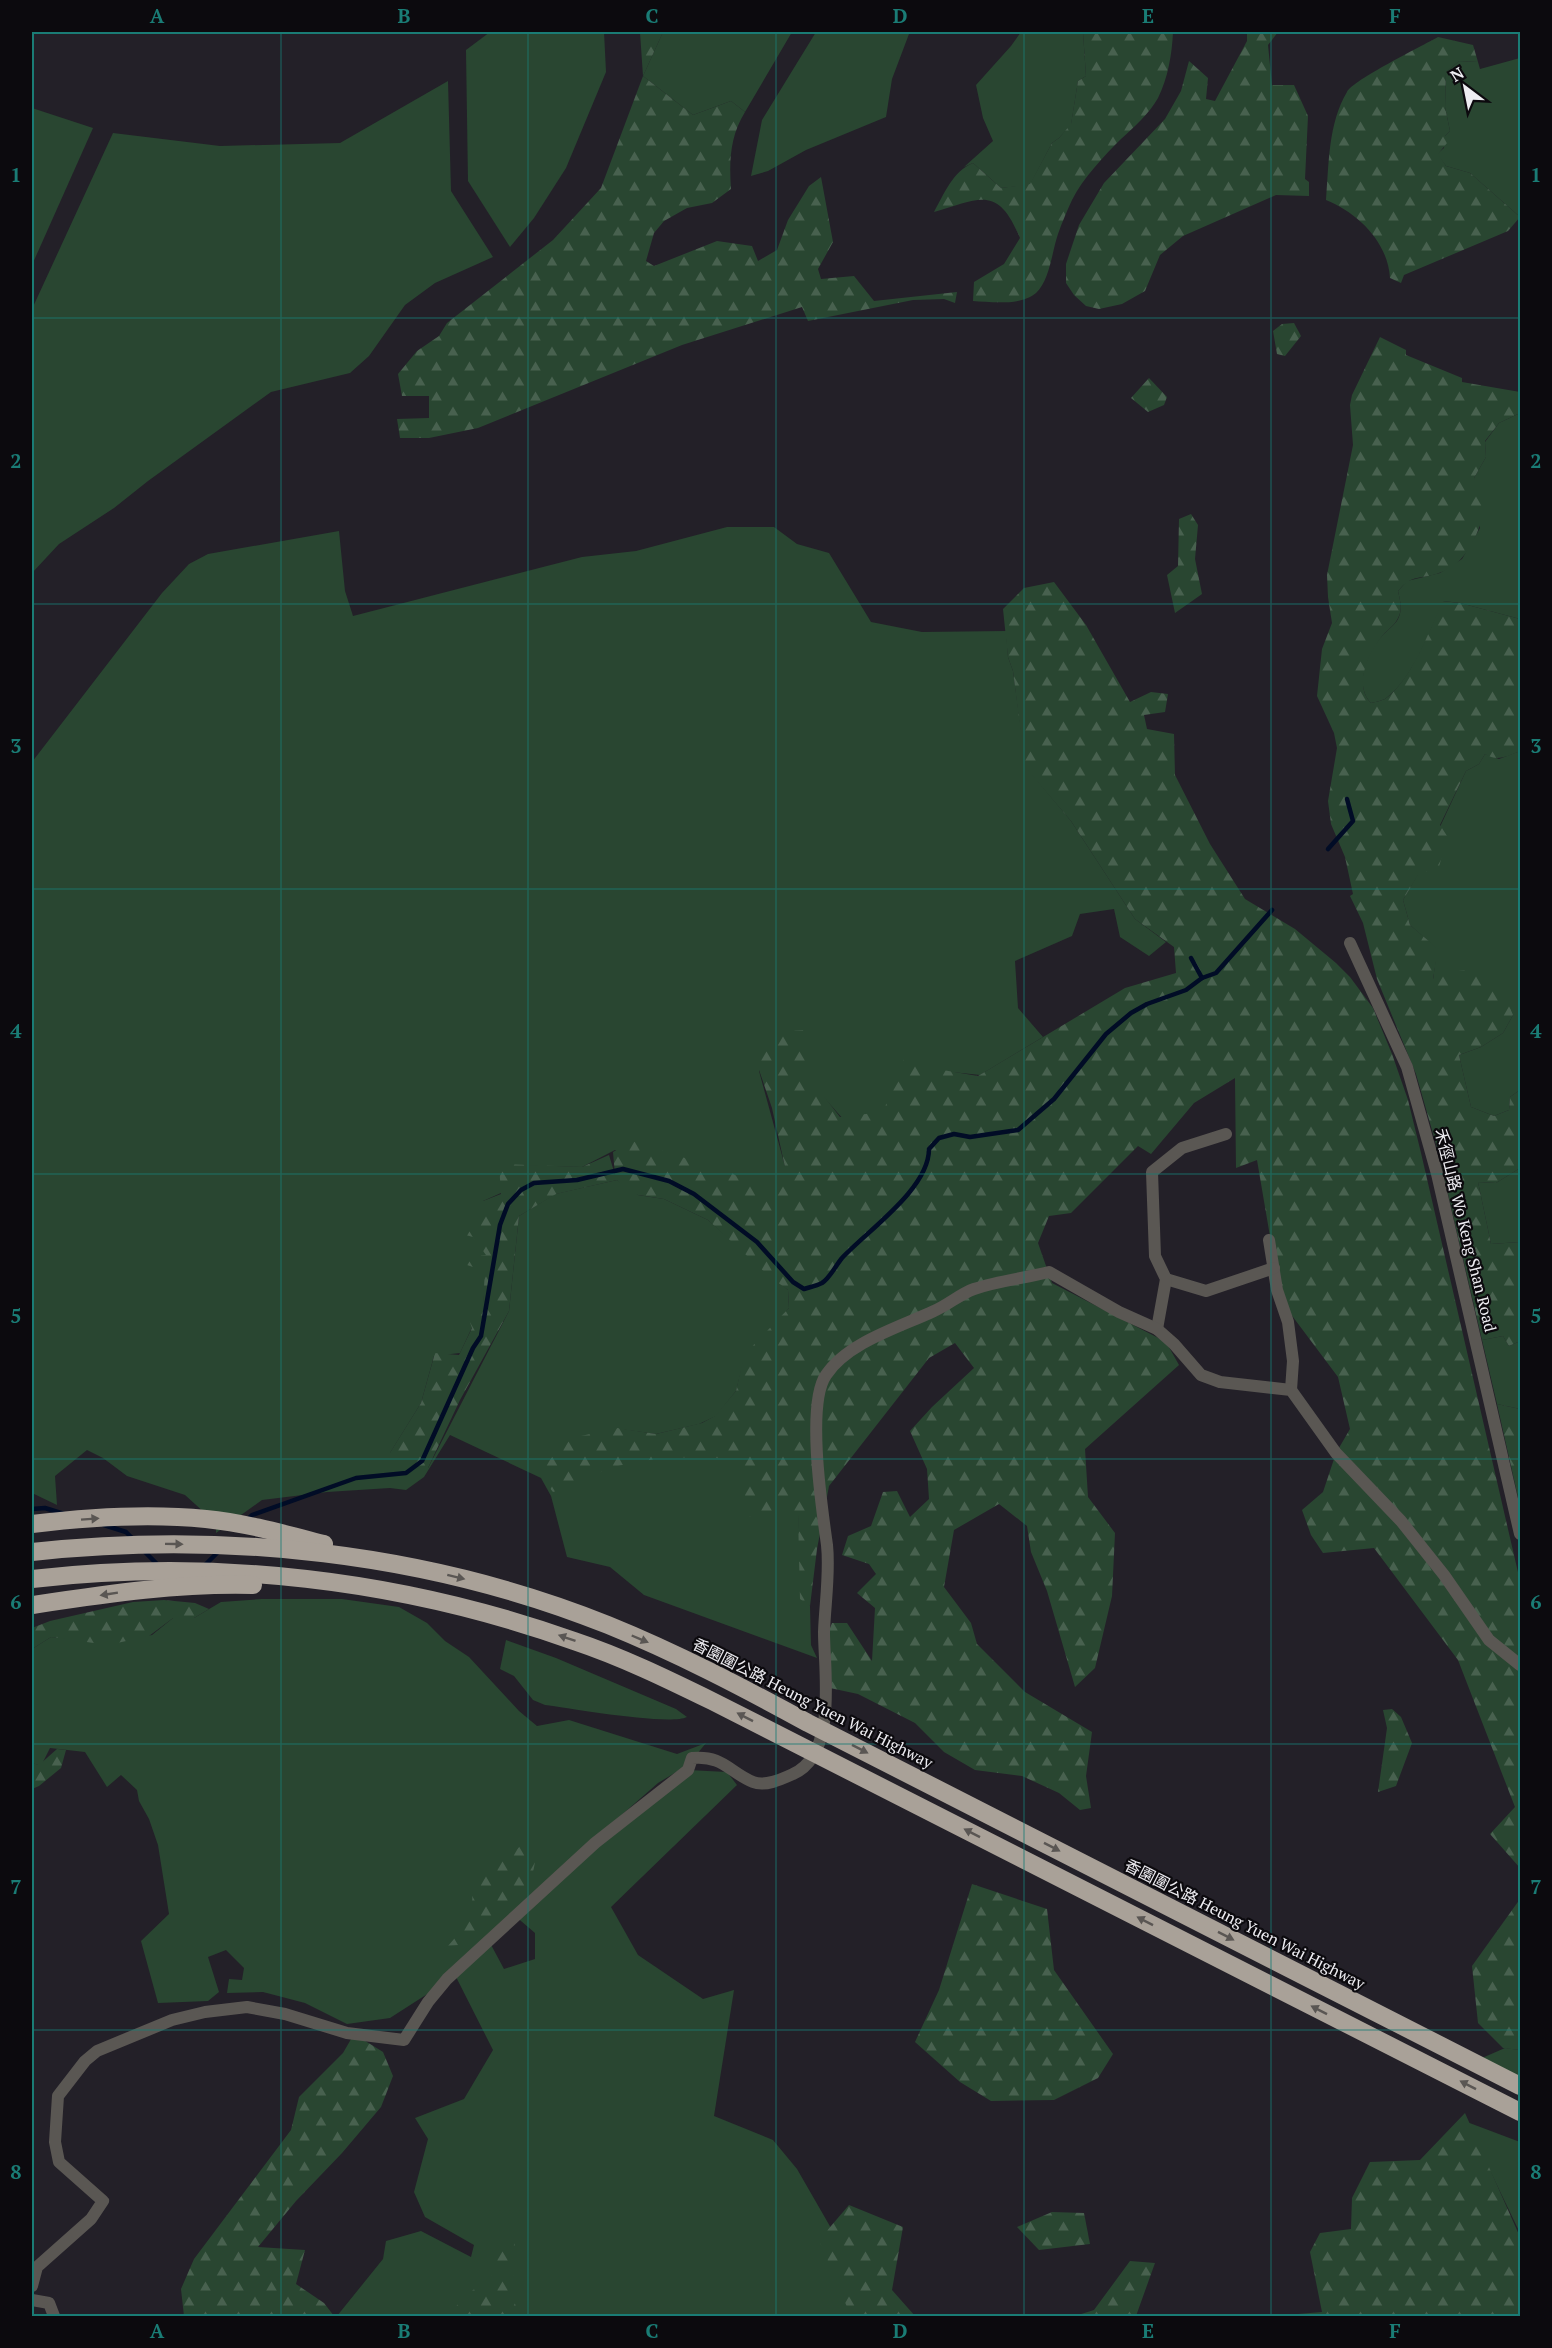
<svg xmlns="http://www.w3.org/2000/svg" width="1552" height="2348" font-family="'PT Serif','Noto Sans SC',serif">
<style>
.grass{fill:#294631}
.forest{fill:url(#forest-firs)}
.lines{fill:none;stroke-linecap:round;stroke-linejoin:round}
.stream{stroke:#010c26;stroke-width:4.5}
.street{stroke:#5a5753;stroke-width:12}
.highway{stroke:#a9a198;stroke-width:18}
.oneway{fill:#5a5653}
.grid{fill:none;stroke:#1a7c75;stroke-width:1.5;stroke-opacity:0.55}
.labels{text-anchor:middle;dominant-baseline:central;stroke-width:4.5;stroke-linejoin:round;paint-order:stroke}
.street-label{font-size:16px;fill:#eeedf2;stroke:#0c0a0e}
.neatline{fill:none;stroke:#1a7c75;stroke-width:2}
.grid-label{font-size:20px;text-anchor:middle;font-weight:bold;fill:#1a7c75}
</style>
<defs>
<pattern id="forest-firs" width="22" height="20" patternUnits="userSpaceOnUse" patternTransform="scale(1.5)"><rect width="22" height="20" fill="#294631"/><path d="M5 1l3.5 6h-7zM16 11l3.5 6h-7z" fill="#48614f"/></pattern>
</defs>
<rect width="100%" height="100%" fill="#232028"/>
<g class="grass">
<polygon points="490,32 604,32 606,72 566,168 534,218 510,247 468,181 466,50"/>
<polygon points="663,32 792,32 745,112 731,101 693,115 643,76"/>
<polygon points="816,32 912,32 909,34 892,79 886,117 806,150 768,171 751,176 762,120"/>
<polygon points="1021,32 1083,32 1086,76 1078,81 1071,125 1059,138 1052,143 1030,185 1001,188 973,163 964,167 993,141 983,118 976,85 1011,46"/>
<polygon points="1520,58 1520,217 1470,173 1446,166 1437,154 1444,148 1445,136 1450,131 1445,107 1446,72 1459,61 1478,62 1480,69"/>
<polygon points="448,81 451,191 493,257 435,283 405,305 369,356 350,373 271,392 148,481 114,508 59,544 32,573 32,309 113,133 220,146 340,143"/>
<polygon points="32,108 93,128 32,265"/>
<path d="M1520 413V619L1460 603 1443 601C1430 631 1412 680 1385 699 1381 701 1375 702 1371 703 1353 685 1368 652 1382 636 1387 630 1395 625 1398 619 1403 609 1400 601 1398 591L1407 581 1440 573 1462 559 1480 528 1474 478 1486 457 1485 442 1499 423Z"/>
<polygon points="727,527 774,527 797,544 829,553 871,622 922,632 1006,631 1008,657 1013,671 1026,767 1071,821 1135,919 1166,942 1149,956 1120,937 1114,909 1080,914 1072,936 1015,961 1018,1008 1043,1037 980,1075 914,1068 887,1115 844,1120 768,1035 759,1071 786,1170 758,1197 615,1150 582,1167 502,1165 501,1193 483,1201 488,1259 483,1304 460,1353 434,1356 421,1403 390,1453 428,1468 509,1311 519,1216 555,1194 617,1180 638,1195 664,1199 708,1220 788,1290 789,1308 743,1363 736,1391 716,1416 699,1424 656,1434 620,1429 632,1460 681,1454 741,1455 798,1513 803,1597 810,1606 811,1645 817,1658 644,1595 610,1567 567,1557 551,1496 541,1478 450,1435 424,1477 406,1490 390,1488 327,1492 262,1500 216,1533 216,1523 185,1495 127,1476 103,1458 87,1450 55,1476 57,1505 32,1493 32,762 162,593 189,564 208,554 339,531 345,591 353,616 582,557 636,551"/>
<polygon points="1520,751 1520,1090 1510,1097 1509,1110 1494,1116 1471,1107 1459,1055 1481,1047 1503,1033 1513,1015 1433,980 1437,949 1410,925 1403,900 1418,874 1466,771 1479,764 1485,754 1499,759"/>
<polygon points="1520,1168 1520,1242 1491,1244 1478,1182 1496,1183"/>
<polygon points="1503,1336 1509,1346 1520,1341 1520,1409 1497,1404 1482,1340"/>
<polygon points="262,1599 342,1599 399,1607 427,1623 445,1641 469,1657 519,1711 537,1726 569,1720 677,1754 706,1743 688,1765 658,1783 519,1905 489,1941 504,1969 535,1959 535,1933 514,1915 688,1770 727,1772 737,1785 611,1907 638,1955 703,1999 734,1990 714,2116 773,2140 797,2169 835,2235 860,2316 779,2316 777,2314 768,2316 337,2316 383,2259 386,2241 421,2231 471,2257 474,2245 425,2217 414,2192 428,2139 415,2118 464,2099 493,2050 453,1971 432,1991 390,2018 347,2024 305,2003 263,1992 227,1993 229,1979 242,1980 244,1968 226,1950 208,1957 219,1992 208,2001 158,2003 141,1941 169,1914 158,1845 149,1819 139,1801 137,1790 121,1775 107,1787 85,1752 50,1748 41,1766 32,1763 32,1649 51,1637 109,1642 152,1635 173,1618 194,1618 221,1602"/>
<path d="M506 1640 556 1658 676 1709 687 1717C669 1726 570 1708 545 1705L533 1700 514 1676 500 1669Z"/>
<polygon points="1505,2048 1520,2050 1520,2077 1482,2058"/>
<polygon points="1467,2122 1520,2142 1520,2233 1471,2131"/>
</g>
<g class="forest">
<path d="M640 32H663L643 76 693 115 731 101 745 112C730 136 729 161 731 189L712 203 687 208 664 221 654 233 646 261 654 266 717 241 752 246 758 261 777 250 788 220 809 186 821 177 833 242 818 269 821 279 854 276 874 301 957 292 955 303 944 299 913 300 808 321 802 307 682 345 478 428 429 438H400L397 419 429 418V396H402L398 374 417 351 439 336 447 323 553 240 601 188 643 76Z"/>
<path d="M1083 32H1173C1172 54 1168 78 1158 98 1149 114 1134 127 1121 139 1104 156 1083 178 1072 200 1067 211 1062 222 1058 234 1052 251 1050 280 1036 293 1021 306 991 302 973 301L974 282 1004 264 1020 238C998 185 981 198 934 212 944 194 953 171 973 163L1001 188 1030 184 1052 143 1059 138 1071 124 1078 81 1086 76Z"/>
<polygon points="1247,32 1278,32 1268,45 1272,85 1294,85 1308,116 1305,179 1309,182 1309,196 1276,195 1183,236 1160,255 1145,291 1122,304 1099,309 1086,306 1074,295 1066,283 1066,264 1079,225 1104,183 1165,119 1181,91 1189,61 1208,78 1206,99 1215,101 1247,41"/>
<path d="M1438 37 1473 45 1478 62 1459 61 1446 72 1445 107 1450 131 1445 136 1447 143 1438 154 1446 166 1470 173 1520 217 1508 231 1404 275 1401 283 1390 278C1388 242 1358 213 1326 200 1329 164 1328 124 1347 92 1353 80 1422 46 1438 37Z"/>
<polygon points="1294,323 1301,336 1285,356 1277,354 1273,331 1282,324"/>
<path d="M1380 337 1406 350V355L1462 378V382L1520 392V413L1499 423 1485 441 1486 457 1474 478 1487 503C1479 531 1469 563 1439 573 1420 580 1413 573 1398 591 1400 601 1403 609 1398 618 1395 625 1387 630 1383 635 1369 652 1353 685 1371 703 1375 702 1381 701 1385 699 1410 682 1431 629 1442 601L1460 603 1520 619V751C1508 756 1497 762 1485 754L1479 764 1466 771 1440 825 1447 836 1439 867 1418 875 1403 900 1410 925 1438 949 1433 979C1452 970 1486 963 1501 983 1507 992 1509 1006 1513 1015L1503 1033 1481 1047 1459 1055 1471 1107 1494 1116 1509 1110 1510 1097 1520 1090V1168L1496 1183 1478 1182 1491 1244 1520 1242V1341L1509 1346 1503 1336 1482 1340 1438 1151 1416 1074 1377 979 1363 923 1350 896 1353 894 1345 857 1331 824 1328 801 1337 748 1334 733 1317 696 1322 649 1332 623 1328 597 1327 575 1353 445 1350 405 1352 395Z"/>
<polygon points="1149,378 1167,397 1164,405 1148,412 1131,398"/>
<polygon points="1191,514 1198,525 1195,559 1202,594 1175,613 1167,575 1178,566 1179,519"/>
<path d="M1054 582 1086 625 1130 702 1151 692 1168 694 1165 712 1144 715 1147 729 1174 734 1175 775 1210 844 1245 899 1295 929 1336 963 1350 977 1373 1008 1392 1054 1408 1100 1421 1153 1520 1581V1868L1490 1834 1515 1807 1458 1660 1374 1548 1323 1553 1311 1535 1302 1510 1323 1492 1336 1453 1350 1429 1338 1377 1281 1301 1257 1160 1236 1168 1235 1078 1194 1103 1151 1154 1138 1146 1071 1213 1049 1216 1038 1243 1052 1283 1166 1342 1179 1365 1085 1449 1088 1497 1115 1533 1112 1596 1095 1668 1075 1687 1047 1591 1031 1552 1027 1526 999 1504 954 1530 944 1587 971 1623 977 1644 1025 1692 1092 1732 1086 1776 1091 1808 1080 1810 1059 1793 1022 1776 975 1770 944 1752 915 1723 858 1694 830 1688 825 1641 832 1623H847L872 1661 875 1608 857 1593 876 1574 869 1564 842 1555 848 1536 871 1526 883 1492 897 1491 910 1517 929 1499 927 1469 910 1431 932 1407 974 1368 955 1343 929 1358 829 1486 817 1549 810 1606 800 1599 798 1514 748 1517 740 1459C699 1457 658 1455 618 1466 596 1472 575 1486 553 1492L545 1482 544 1465 572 1438 617 1428 656 1434 702 1423 715 1416 736 1391 744 1355 789 1308 788 1290 769 1276 708 1220 664 1199 632 1194 617 1180 556 1194 519 1216 509 1311 460 1400 427 1470 388 1456 421 1403 435 1353 459 1355 472 1328 465 1308 483 1303 485 1271 467 1265 462 1258 486 1255 473 1237 462 1234 481 1224 483 1201 501 1194 499 1164 582 1167 609 1155 615 1175 613 1152 632 1141 732 1173 762 1192 785 1167 772 1108 758 1067 764 1033 803 1030 808 1076 840 1117 883 1112 904 1059 919 1066 978 1076 1125 988 1176 973 1174 947 1135 919 1071 821 1025 767 1013 671 1008 657 1003 609 1024 588Z"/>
<polygon points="1497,1404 1520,1409 1520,1506"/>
<polygon points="164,1600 195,1603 209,1609 194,1618 173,1618 149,1636 108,1645 51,1637 32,1649 32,1628 50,1621 133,1602"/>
<polygon points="1392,1709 1401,1717 1412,1743 1396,1786 1378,1792 1387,1728 1383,1710"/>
<polygon points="57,1749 66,1750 61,1768 39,1786 32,1789 32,1763 39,1765"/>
<path d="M520 1846 535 1855C536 1873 527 1881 527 1898L481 1943 448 1946 466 1925 472 1907 473 1876 486 1860 505 1861Z"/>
<polygon points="972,1884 1047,1909 1054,1970 1113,2054 1098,2078 1054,2100 991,2101 960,2082 915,2042 939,1990"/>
<polygon points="1520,1899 1520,2050 1503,2048 1478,2023 1472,1966"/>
<polygon points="354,2034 383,2052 393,2076 381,2107 342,2153 296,2201 258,2247 305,2250 296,2284 324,2303 334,2316 184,2316 181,2289 194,2259 291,2130 299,2097 343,2053"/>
<polygon points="1465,2113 1520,2237 1520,2316 1297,2316 1298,2314 1322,2312 1310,2252 1320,2233 1351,2229 1352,2198 1370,2162 1420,2160"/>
<polygon points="849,2205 903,2227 892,2290 915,2316 843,2316 847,2307 819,2240"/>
<polygon points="1052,2212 1084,2213 1090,2244 1039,2250 1017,2227"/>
<polygon points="497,2233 515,2236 513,2299 520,2316 446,2316 473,2290 491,2279"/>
<polygon points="1130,2261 1155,2263 1136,2316 1075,2316 1094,2310"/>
</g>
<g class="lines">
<g class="stream">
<polyline points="1328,849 1353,821 1347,799"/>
<polyline points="1191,958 1202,978"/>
<polyline points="32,1509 45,1508 64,1514"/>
<path d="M247 1520 252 1515 356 1478 406 1473 422 1461 473 1348 481 1336 500 1225 508 1204 521 1190 534 1183 577 1180 623 1169 669 1181 694 1194 757 1242 793 1282 804 1289C810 1287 816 1286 822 1283 830 1278 836 1265 842 1258 867 1231 929 1189 929 1149L939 1138 954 1134 970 1137 1018 1130 1054 1099 1106 1034 1131 1013 1147 1004 1186 990 1202 978 1216 973 1272 910"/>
<polyline points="104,1525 126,1532 133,1539"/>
<polyline points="145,1552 158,1565"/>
<polyline points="204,1566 219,1551"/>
</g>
<g class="street">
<polyline points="1350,943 1407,1067 1437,1174 1520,1534"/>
<polyline points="1269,1240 1277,1290 1288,1322 1293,1361 1291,1390"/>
<polyline points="1166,1279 1206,1291 1274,1268"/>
<polyline points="1157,1329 1166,1279 1155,1256 1152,1172 1182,1148 1226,1134"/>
<path d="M32 2286 37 2267 91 2219 103 2201 59 2162 55 2142 58 2096 85 2061 97 2051 172 2020 205 2012 247 2007 285 2014 347 2033 404 2040 428 2002 447 1979 595 1843 688 1770 692 1758C723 1755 729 1772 753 1782 765 1787 782 1779 793 1774 838 1754 824 1671 824 1632 825 1604 830 1573 827 1545 822 1509 806 1404 826 1375 848 1342 900 1327 934 1311 948 1305 960 1294 974 1289 998 1281 1025 1278 1049 1272L1119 1312 1157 1329 1174 1344 1201 1375 1220 1382 1291 1390 1336 1453 1401 1521 1444 1575 1489 1640 1520 1665"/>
<polyline points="32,2300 49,2303 54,2316"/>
</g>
<g class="highway">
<path d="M32 1524C89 1517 149 1513 206 1519 246 1523 285 1534 324 1544"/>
<path d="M32 1552C225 1531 426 1552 608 1625 677 1653 742 1687 808 1723L1520 2086"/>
<path d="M32 1579C215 1558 400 1579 574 1641 622 1657 667 1679 712 1701L1520 2112"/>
<path d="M32 1605C106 1594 178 1583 253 1585"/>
</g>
</g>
<defs><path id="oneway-solid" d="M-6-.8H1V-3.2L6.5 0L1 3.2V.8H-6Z" transform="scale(1.5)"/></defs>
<g class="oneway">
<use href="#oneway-solid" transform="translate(90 1519) rotate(-4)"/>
<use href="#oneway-solid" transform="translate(174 1544) rotate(1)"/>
<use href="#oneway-solid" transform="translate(456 1577) rotate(14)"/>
<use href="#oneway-solid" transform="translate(109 1594) rotate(171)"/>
<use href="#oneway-solid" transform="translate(567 1638) rotate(-161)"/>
<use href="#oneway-solid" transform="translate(640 1639) rotate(23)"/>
<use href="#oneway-solid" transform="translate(745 1717) rotate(-153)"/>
<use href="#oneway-solid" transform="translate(860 1749) rotate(27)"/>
<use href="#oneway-solid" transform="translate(972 1833) rotate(-153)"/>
<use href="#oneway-solid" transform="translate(1052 1847) rotate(27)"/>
<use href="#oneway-solid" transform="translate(1145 1921) rotate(-153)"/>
<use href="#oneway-solid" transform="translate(1226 1936) rotate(27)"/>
<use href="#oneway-solid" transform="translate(1319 2010) rotate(-153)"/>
<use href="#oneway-solid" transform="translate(1468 2085) rotate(-153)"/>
</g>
<path class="grid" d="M281 32V2316M528 32V2316M776 32V2316M1024 32V2316M1271 32V2316M32 318H1520M32 604H1520M32 889H1520M32 1174H1520M32 1459H1520M32 1744H1520M32 2030H1520"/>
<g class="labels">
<g class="street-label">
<text transform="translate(1466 1230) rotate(76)">禾徑山路 Wo Keng Shan Road</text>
<text transform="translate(813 1703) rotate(27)">香園圍公路 Heung Yuen Wai Highway</text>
<text transform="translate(1245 1924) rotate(27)">香園圍公路 Heung Yuen Wai Highway</text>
</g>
</g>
<rect width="1552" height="2348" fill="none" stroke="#0c0a0e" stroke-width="66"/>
<g transform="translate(1465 87) rotate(328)" stroke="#0c0a0e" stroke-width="4.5" paint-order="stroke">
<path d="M0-4.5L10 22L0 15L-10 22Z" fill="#eeedf2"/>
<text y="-9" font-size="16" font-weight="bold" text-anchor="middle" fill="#eeedf2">N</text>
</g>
<rect x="33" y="33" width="1486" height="2282" class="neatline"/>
<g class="grid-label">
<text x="157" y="23">A</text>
<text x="404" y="23">B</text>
<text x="652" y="23">C</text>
<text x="900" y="23">D</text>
<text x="1148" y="23">E</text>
<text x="1395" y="23">F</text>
<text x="16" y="182">1</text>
<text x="1536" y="182">1</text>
<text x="16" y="468">2</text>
<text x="1536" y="468">2</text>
<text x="16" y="753">3</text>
<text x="1536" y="753">3</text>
<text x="16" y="1038">4</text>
<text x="1536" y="1038">4</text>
<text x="16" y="1323">5</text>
<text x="1536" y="1323">5</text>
<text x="16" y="1609">6</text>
<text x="1536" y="1609">6</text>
<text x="16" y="1894">7</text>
<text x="1536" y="1894">7</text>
<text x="16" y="2179">8</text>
<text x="1536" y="2179">8</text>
<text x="157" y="2338">A</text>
<text x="404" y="2338">B</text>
<text x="652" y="2338">C</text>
<text x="900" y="2338">D</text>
<text x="1148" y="2338">E</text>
<text x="1395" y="2338">F</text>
</g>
</svg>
